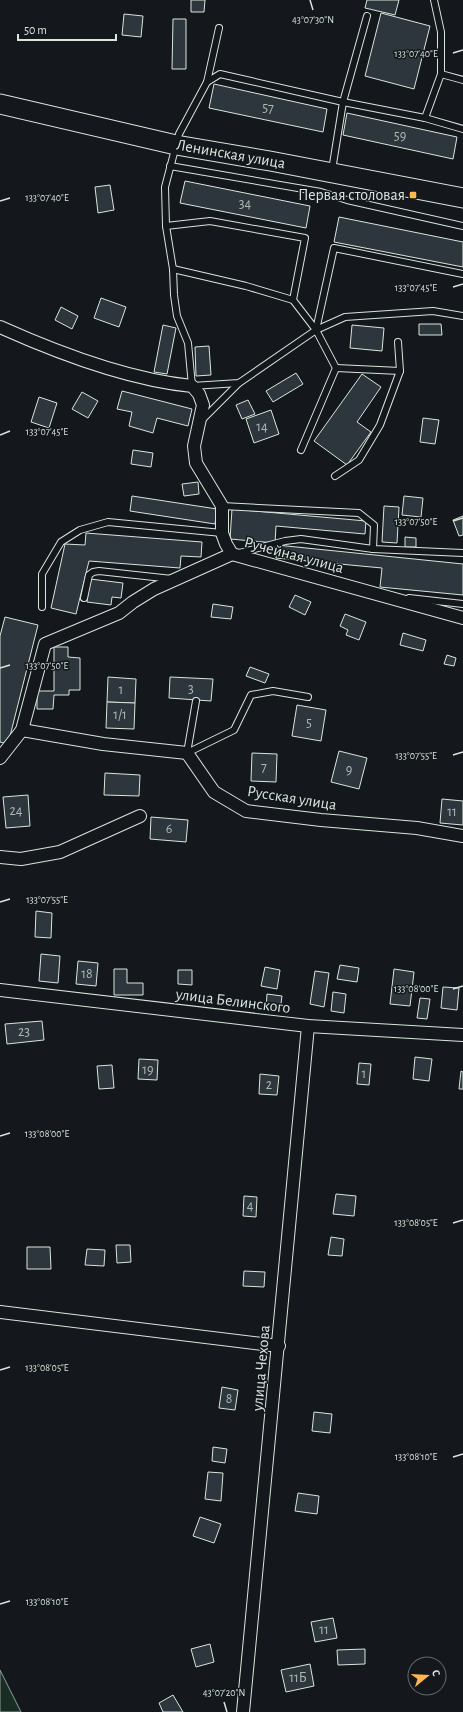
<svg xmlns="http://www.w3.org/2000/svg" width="463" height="1712" font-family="'Alegreya Sans',sans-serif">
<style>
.green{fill:#1a2d24;stroke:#939e99}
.building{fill:#2c363c;stroke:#d8e6dc}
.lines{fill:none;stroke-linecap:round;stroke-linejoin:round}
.service-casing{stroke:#d8e6dc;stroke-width:8}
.minor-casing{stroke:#d8e6dc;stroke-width:14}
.primary-casing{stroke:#d8e6dc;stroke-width:21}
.service{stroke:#14181c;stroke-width:6}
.minor{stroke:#14181c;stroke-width:12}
.primary{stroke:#14181c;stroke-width:19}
.ticks{fill:none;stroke:#d8e6dc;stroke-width:1.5}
.poi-dot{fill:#ffb74d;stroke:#14181c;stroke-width:1.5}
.labels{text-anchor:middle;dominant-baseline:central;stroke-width:3;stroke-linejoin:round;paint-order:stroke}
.number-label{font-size:14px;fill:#adbab4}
.street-label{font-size:16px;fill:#d8e6dc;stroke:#14181c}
.poi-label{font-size:16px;fill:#d8e6dc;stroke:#14181c;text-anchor:end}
.ticks-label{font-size:10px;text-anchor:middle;fill:#d8e6dc;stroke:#14181c;stroke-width:3;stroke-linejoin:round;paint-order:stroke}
</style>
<rect width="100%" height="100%" fill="#14181c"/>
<polygon class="green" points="0,1670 21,1712 0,1712"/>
<g class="building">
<polygon points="191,0 205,0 204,12 191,12"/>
<polygon points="367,0 399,0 395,15 365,8"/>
<polygon points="381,13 430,26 414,89 365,76"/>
<polygon points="124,14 143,16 141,37 122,35"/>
<polygon points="173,19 186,19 186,69 172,69"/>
<polygon points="214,84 327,109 323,132 209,108"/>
<polygon points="347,113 457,137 453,159 343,135"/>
<polygon points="185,181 310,206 306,228 180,203"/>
<polygon points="110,185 114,210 98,213 95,187"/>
<polygon points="339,217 463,242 463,267 334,242"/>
<polygon points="101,298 126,307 119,327 94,318"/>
<polygon points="61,307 78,316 72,329 55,320"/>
<polygon points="419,324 441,324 442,335 419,335"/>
<polygon points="163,325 176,328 167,374 154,372"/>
<polygon points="352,325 384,328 382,351 350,348"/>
<polygon points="209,346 211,375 196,376 195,347"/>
<polygon points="296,373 303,384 273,402 266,391"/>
<polygon points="362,374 381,387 357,422 371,432 347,465 314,441"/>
<polygon points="122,391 192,409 188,426 157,418 153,433 129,426 132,412 117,409"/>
<polygon points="82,392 98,401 88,418 72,409"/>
<polygon points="39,397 57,403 49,428 31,422"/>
<polygon points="248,400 255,414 242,419 236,405"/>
<polygon points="271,410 279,434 254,443 246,419"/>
<polygon points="423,418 439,420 435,444 420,442"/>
<polygon points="133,450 153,453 151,467 131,464"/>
<polygon points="198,482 199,494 184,496 182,484"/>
<polygon points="132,496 217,509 215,524 130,511"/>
<polygon points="404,496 423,498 421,517 402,515"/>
<polygon points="384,506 399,507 397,543 382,542"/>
<polygon points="232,509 366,521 365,534 276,526 275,543 230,539"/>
<polygon points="463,516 463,535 459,536 453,520"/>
<polygon points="86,533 202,542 201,557 181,556 180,568 89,561 76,614 51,608 65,544 85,545"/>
<polygon points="405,537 416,538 416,547 405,547"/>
<polygon points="277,545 463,564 463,595 380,587 382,568 276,558"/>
<polygon points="90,579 123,583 121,598 112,597 111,605 87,602"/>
<polygon points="295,595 311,602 305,615 289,607"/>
<polygon points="213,604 233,607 231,619 211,617"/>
<polygon points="345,614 366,622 359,640 346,635 348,630 340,626"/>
<polygon points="5,617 38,625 8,744 0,742 0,636"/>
<polygon points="403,633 426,640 423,651 400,645"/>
<polygon points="54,647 68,647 68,657 80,658 80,690 69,690 69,695 54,695 53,709 37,709 37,691 54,691"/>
<polygon points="447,655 456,658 454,666 444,664"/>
<polygon points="250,667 269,674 265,683 246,676"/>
<polygon points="108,677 136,679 135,703 107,702"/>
<polygon points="170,677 213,679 211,701 169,698"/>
<polygon points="107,702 135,703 134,729 106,728"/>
<polygon points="297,705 326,710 321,741 292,736"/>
<polygon points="339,751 367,758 359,789 331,782"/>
<polygon points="252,753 277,754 276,782 251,781"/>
<polygon points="105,773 140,775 139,796 104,795"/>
<polygon points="28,795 30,826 6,828 3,797"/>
<polygon points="442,799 463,801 463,825 440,823"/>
<polygon points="151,817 188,820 186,842 150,839"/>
<polygon points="36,911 52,913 51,938 35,937"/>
<polygon points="41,954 60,956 58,983 39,981"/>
<polygon points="78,961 98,963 96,986 76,984"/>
<polygon points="340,965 359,968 357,982 337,979"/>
<polygon points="265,967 280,970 277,989 261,986"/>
<polygon points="114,969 127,969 127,983 143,983 143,995 114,995"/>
<polygon points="394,969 414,972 410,1006 390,1004"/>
<polygon points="178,970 192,970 192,985 178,984"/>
<polygon points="315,971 329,973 324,1007 310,1004"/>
<polygon points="443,987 459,988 457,1010 441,1008"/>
<polygon points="333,992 346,994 344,1013 331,1011"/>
<polygon points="267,994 282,996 280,1011 266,1009"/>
<polygon points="420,998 430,999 427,1019 417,1018"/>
<polygon points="42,1021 44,1040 7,1044 5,1024"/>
<polygon points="415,1057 432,1059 429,1081 413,1079"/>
<polygon points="139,1059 158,1060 157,1080 138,1079"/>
<polygon points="359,1063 371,1064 369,1085 357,1084"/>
<polygon points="112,1065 114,1088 99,1089 97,1066"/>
<polygon points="461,1071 463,1072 463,1089 459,1089"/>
<polygon points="260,1074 279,1076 277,1095 259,1094"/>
<polygon points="336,1194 356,1196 354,1216 333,1214"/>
<polygon points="244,1196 257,1197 256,1217 243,1216"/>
<polygon points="331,1237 344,1239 342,1256 328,1255"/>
<polygon points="116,1245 130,1245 131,1262 117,1263"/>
<polygon points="27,1247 50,1247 51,1269 27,1269"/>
<polygon points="87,1249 105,1250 104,1266 85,1265"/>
<polygon points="244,1271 265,1272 264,1287 243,1286"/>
<polygon points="222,1387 238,1390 235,1410 219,1408"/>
<polygon points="314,1412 332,1414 330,1433 312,1431"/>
<polygon points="213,1447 227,1449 225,1463 212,1461"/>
<polygon points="208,1472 223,1473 221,1501 205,1499"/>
<polygon points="298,1493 319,1496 317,1514 295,1511"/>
<polygon points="200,1517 221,1524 214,1543 193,1536"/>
<polygon points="333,1618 337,1638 315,1642 311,1622"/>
<polygon points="210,1644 214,1662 196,1667 191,1649"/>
<polygon points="365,1649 365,1664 338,1665 337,1650"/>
<polygon points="310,1664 314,1686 286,1692 281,1670"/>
<polygon points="173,1695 183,1712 163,1712 159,1703"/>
</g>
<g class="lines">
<defs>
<g id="service">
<polyline points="434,0 441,32 441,74 463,80"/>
<polyline points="207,82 219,28"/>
<polyline points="425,118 441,74"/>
<polyline points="463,129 425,118 343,102 220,74 207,82 179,134 165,187 166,226 173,269 174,295 177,316 188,343 192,386 239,383 316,330 345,317 433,311 463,316"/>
<polyline points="333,164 343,102 367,16"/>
<polyline points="170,166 321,192 347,200 463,226"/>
<polyline points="166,226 210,221 305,238 293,300"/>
<polyline points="173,269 246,286 293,300 316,330 336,368 301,450"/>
<polyline points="316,330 334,248 463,274"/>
<polyline points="336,368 400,371"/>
<polyline points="202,420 239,383"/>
<polyline points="335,476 359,460 380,425 400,371 398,342"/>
<polyline points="222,506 359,513 374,525 373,549"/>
<polyline points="239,553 285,541 301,539 373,549 463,553"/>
<polyline points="84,598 89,575 93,572 99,571 172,579"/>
<polyline points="409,598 463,604"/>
<polyline points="42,607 42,574 61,542 80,530 108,522 222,533"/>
<polyline points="187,753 234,730 251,695 273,691 308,697"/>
<polyline points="187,753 196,701"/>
</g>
<g id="minor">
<path d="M0 327C58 353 129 380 192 386L199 394 203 405 194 446 196 463 222 506V533L226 544 232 554 463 618"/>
<polyline points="22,730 103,744 187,753 214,792 246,811 321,820 417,828 463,836"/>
<polyline points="0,758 22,730 45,644 119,613 133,602 154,589 232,554"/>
<polyline points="0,857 21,859 60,852 140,816"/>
<polyline points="0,990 308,1026 463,1035"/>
<polyline points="0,1312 279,1346"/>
<polyline points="243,1712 308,1026"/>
</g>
<polyline id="primary" points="0,104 176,145 270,161 463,198"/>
</defs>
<use href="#service" class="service-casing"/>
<use href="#minor" class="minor-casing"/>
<use href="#primary" class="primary-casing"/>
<use href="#service" class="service"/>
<use href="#minor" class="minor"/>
<use href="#primary" class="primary"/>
</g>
<path class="ticks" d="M310 0 313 10M453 53 463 50M0 201 10 198M453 287 463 284M0 435 10 431M453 521 463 518M0 668 10 665M453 755 463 752M0 902 10 899M453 989 463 986M0 1136 10 1133M453 1223 463 1220M0 1370 10 1367M453 1457 463 1454M0 1604 10 1601M224 1702 227 1712"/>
<rect class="poi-dot" x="409" y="191" width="8" height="8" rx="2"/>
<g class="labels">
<g class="number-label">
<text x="268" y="108">57</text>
<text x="400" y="136">59</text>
<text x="245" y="204">34</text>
<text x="262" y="427">14</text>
<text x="191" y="689">3</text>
<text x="121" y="690">1</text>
<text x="120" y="715">1/1</text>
<text x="309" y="723">5</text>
<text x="264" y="767">7</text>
<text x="349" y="770">9</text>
<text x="16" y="811">24</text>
<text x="452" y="812">11</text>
<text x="169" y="829">6</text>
<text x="87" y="974">18</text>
<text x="24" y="1032">23</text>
<text x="148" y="1070">19</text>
<text x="364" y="1074">1</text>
<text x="269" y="1085">2</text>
<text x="250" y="1206">4</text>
<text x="229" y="1399">8</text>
<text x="324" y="1630">11</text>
<text x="298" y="1678">11Б</text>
</g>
<g class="street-label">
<text transform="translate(231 154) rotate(10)">Ленинская улица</text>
<text transform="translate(294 555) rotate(15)">Ручейная улица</text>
<text transform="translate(292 798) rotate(9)">Русская улица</text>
<text transform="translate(233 1001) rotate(7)">улица Белинского</text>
<text transform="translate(261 1368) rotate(-85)">улица Чехова</text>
</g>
<g class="poi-label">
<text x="405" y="195">Первая столовая</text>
</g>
</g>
<g class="ticks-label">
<text x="313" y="23">43°07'30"N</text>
<text x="416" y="57">133°07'40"E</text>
<text x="47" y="201">133°07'40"E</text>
<text x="416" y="291">133°07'45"E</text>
<text x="47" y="435">133°07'45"E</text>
<text x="416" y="525">133°07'50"E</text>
<text x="47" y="669">133°07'50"E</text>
<text x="416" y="759">133°07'55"E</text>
<text x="47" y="903">133°07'55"E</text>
<text x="416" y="992">133°08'00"E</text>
<text x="47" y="1137">133°08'00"E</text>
<text x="416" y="1226">133°08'05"E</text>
<text x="47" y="1371">133°08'05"E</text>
<text x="416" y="1460">133°08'10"E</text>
<text x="47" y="1605">133°08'10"E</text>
<text x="224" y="1696">43°07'20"N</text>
</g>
<g transform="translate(427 1676) rotate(72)"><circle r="19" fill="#14181c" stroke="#626a69"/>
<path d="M0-3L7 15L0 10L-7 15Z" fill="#ffb74d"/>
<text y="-6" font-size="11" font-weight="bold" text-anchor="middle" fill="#d8e6dc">С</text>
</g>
<path d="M18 34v6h98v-6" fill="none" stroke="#d8e6dc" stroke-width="2"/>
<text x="24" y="34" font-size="12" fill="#d8e6dc" stroke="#14181c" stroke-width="3" paint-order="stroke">50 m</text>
</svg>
